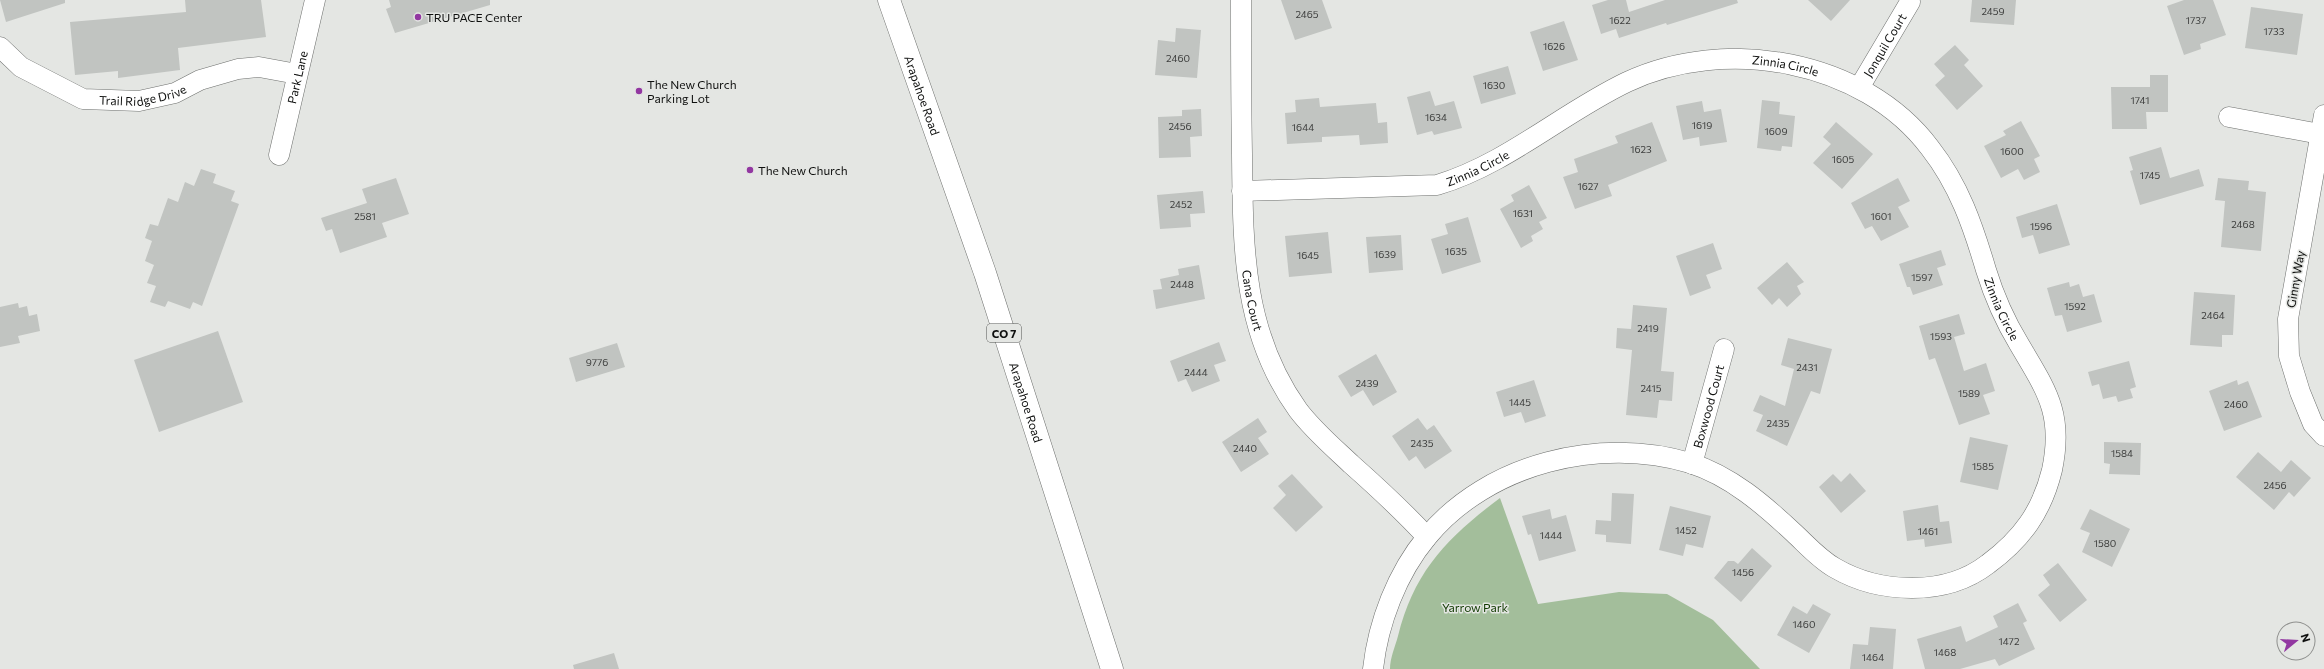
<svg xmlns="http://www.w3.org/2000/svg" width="2324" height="669" font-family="Commissioner,sans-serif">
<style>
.green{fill:#a3be9b}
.building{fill:#c1c4c1}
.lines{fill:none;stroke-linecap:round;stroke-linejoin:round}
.minor-casing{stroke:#6e706e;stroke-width:21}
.major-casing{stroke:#6e706e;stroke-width:23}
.minor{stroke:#fff;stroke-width:20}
.major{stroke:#fff;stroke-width:22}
.poi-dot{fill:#9237a1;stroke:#e4e6e3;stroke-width:1.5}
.labels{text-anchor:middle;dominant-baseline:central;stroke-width:3;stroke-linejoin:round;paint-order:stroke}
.number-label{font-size:10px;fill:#3c3d3c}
.shield{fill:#e4e6e3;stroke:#4f504f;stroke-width:1}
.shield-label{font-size:11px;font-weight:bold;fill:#0f100f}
.poi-label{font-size:12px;fill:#0f100f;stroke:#e4e6e3;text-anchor:start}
.street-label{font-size:12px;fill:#0f100f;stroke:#e4e6e3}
.park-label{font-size:12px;fill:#103901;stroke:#e4e6e3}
</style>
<rect width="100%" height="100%" fill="#e4e6e3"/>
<path class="green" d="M1500 498 1538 604 1619 592 1667 594 1713 620 1760 669H1390C1390 658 1395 647 1398 636 1414 571 1448 537 1500 498Z"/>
<g class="building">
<polygon points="0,0 65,0 65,3 6,22"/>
<polygon points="185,0 261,0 266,37 178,48 180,70 118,78 118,71 75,75 70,22 186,12"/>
<polygon points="389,0 490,0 490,5 395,33 386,9 391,7"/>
<polygon points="1281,0 1322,0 1332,28 1295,40"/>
<polygon points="1608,0 1626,0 1629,12 1665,0 1737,0 1738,3 1667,25 1666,23 1619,38 1616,29 1601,34 1592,5"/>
<polygon points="1808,0 1850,0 1831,21"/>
<polygon points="1972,0 2016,0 2014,25 1970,22"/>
<polygon points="2184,0 2213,0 2226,35 2200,44 2201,49 2184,55 2167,6"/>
<polygon points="2251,7 2303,14 2297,55 2245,48"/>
<polygon points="1564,21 1578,60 1543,71 1530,32"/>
<polygon points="1176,28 1201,30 1197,78 1155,75 1158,40 1175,42"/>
<polygon points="1955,45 1969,60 1964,65 1983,86 1957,110 1935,85 1945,76 1934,64"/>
<polygon points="1508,66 1516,94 1481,104 1473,76"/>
<polygon points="2150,75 2168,75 2168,112 2146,112 2147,129 2112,129 2111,87 2150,87"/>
<polygon points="1430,91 1435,106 1454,101 1462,128 1434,135 1432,131 1417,135 1407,97"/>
<polygon points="1319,98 1320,107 1376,103 1378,123 1387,122 1388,143 1360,145 1359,135 1322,137 1322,142 1287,144 1285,113 1296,112 1295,100"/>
<polygon points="1762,100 1780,102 1779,114 1795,116 1792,147 1782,146 1781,151 1757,148"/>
<polygon points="1702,101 1704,112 1721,109 1727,142 1700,146 1699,137 1683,140 1676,106"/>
<polygon points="1201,109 1202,136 1190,137 1191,157 1159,158 1158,117 1182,116 1182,110"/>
<polygon points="2021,121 2040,156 2034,159 2040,172 2024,180 2018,169 2001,178 1984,146 2006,135 2003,131"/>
<polygon points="1652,122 1667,161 1608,185 1612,196 1575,209 1563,177 1578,172 1574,159 1618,143 1615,136"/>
<polygon points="1836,122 1873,154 1842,189 1813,163 1831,144 1823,137"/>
<polygon points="2161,147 2170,178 2199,169 2204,186 2140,205 2130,171 2133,170 2129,157"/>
<polygon points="201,169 216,174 213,183 235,191 231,201 239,204 202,306 193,302 190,309 168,301 165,307 150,302 156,286 147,283 154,265 145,261 152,241 145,238 150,224 158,226 168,198 178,202 185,182 194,186"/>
<polygon points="396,178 409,214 382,223 387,237 340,253 332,229 326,231 321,218 367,203 362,189"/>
<polygon points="1898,178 1910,201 1898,207 1909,227 1881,241 1872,226 1865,229 1851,203"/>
<polygon points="2218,178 2249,181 2248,190 2266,192 2261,251 2221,247 2225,201 2215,200"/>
<polygon points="1529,185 1547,218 1539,222 1543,229 1531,236 1533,241 1521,248 1500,209 1514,201 1511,195"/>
<polygon points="1203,191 1205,213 1190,214 1191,227 1160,229 1157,195"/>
<polygon points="2057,204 2070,245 2039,254 2033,235 2022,238 2016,217"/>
<polygon points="1468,217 1481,262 1442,274 1431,239 1448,234 1445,224"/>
<polygon points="1328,232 1332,273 1289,277 1285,236"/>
<polygon points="1401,235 1403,270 1369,273 1366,237"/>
<polygon points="1713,243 1722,269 1706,275 1711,288 1690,296 1676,256"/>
<polygon points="1941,250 1946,265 1937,268 1943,285 1913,295 1910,287 1907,287 1899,264"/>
<polygon points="1787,262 1804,282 1797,286 1801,294 1787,307 1779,298 1772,305 1757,288"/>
<polygon points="1199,265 1205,299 1156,309 1153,290 1162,289 1160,279 1179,275 1178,269"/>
<polygon points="2069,282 2070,287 2079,284 2083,297 2094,294 2102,322 2067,332 2062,315 2055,316 2047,288"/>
<polygon points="2194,292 2235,295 2233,335 2222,335 2222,347 2190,345"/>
<polygon points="18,303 19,308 27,306 29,316 37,314 40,331 18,336 20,343 0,347 0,307"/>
<polygon points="1633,305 1667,308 1661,371 1674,372 1672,401 1659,400 1657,418 1626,415 1632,350 1616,348 1617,328 1631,329"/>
<polygon points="1959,314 1965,334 1954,337 1964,371 1986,363 1995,391 1983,395 1990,414 1959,425 1935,358 1929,360 1919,326"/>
<polygon points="218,331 243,402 159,432 134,360"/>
<polygon points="1788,338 1832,349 1820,394 1811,391 1787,446 1756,431 1763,415 1753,411 1760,395 1785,406 1794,369 1781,365"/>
<polygon points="1219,342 1226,361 1214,365 1220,381 1192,392 1186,379 1178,382 1170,361"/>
<polygon points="617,343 625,367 576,382 569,358"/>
<polygon points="1376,354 1397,392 1373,406 1363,390 1351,397 1338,376"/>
<polygon points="2129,361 2136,387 2130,389 2133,398 2118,402 2116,396 2103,399 2099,384 2092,386 2088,372"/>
<polygon points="1534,380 1546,416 1525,423 1521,412 1504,417 1496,392"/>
<polygon points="2237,380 2238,385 2248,381 2262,417 2224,431 2209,391"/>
<polygon points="1258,418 1267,432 1258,438 1269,454 1241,472 1222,442"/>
<polygon points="1418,418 1427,430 1434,425 1452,451 1425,469 1416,456 1409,461 1392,436"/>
<polygon points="1970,437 2008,445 1998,490 1960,482"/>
<polygon points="2104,442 2141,443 2140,475 2109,474 2110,464 2104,463"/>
<polygon points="2258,452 2281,472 2291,460 2311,478 2294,497 2289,492 2274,510 2236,477"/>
<polygon points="1850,473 1866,491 1841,513 1819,487 1833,474 1841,482"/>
<polygon points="1292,474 1323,507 1296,532 1273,508 1286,495 1278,486"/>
<polygon points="1612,493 1634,494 1631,544 1606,542 1606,535 1595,534 1596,520 1611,521"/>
<polygon points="1938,505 1940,522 1949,521 1952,543 1925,547 1924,539 1907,541 1903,511"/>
<polygon points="1670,506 1711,516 1703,548 1686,544 1683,556 1659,550"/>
<polygon points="1550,509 1552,519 1566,515 1576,551 1539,561 1531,534 1528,535 1522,516"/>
<polygon points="2090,509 2130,529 2112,567 2082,552 2090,533 2080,529"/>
<polygon points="1752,548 1772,566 1741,602 1714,578 1728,561 1734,561 1738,564"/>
<polygon points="2058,563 2087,600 2060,622 2038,595 2050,585 2043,575"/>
<polygon points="2018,603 2027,621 2023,623 2035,649 1999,666 1995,659 1960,669 1925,669 1917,639 1961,626 1966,642 1998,627 1993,616"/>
<polygon points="1813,604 1831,614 1809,653 1777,635 1793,606 1807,614"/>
<polygon points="1870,627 1896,629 1893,669 1850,669 1853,644 1868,645"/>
<polygon points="614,653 619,669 574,669 573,665"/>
</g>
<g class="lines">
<defs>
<g id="minor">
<path id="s1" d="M1241 0C1241 52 1241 103 1242 154 1243 246 1242 332 1298 410 1313 430 1333 447 1351 464 1377 487 1403 511 1427 537"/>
<path id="s2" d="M0 47 21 67 83 99 139 101 175 93 200 80 238 69 259 67 297 74"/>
<path id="s3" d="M1859 88 1910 2"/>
<polyline points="2324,115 2288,319 2289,356 2300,392 2313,424 2324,436"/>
<polyline points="2229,117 2320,134"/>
<path id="s4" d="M279 155 315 0"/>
<path id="s5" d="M1242 191 1437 185C1507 164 1562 113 1627 82 1725 36 1863 59 1930 148 1959 185 1973 226 1986 270 1994 296 2005 321 2019 344 2046 390 2064 413 2052 470 2042 511 2022 539 1988 564 1966 581 1940 588 1912 588 1885 588 1859 582 1835 568 1819 559 1807 545 1794 533 1764 505 1731 476 1690 463 1600 436 1488 463 1427 537 1397 573 1378 623 1373 669"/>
<path id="s6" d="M1692 464 1724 349"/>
</g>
<g id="major">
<path id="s7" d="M889 0 985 273 1112 669"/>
</g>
</defs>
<use href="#minor" class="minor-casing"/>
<use href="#major" class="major-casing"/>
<use href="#minor" class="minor"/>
<use href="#major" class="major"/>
</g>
<g class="poi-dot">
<circle cx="418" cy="17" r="4"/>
<circle cx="639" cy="91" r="4"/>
<circle cx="750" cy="170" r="4"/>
</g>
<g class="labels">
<g class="number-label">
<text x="1993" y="11">2459</text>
<text x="1307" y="14">2465</text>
<text x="1620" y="20">1622</text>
<text x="2196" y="20">1737</text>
<text x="2274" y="31">1733</text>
<text x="1554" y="46">1626</text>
<text x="1178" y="58">2460</text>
<text x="1494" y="85">1630</text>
<text x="2140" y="100">1741</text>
<text x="1436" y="117">1634</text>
<text x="1702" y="125">1619</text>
<text x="1180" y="126">2456</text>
<text x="1303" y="127">1644</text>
<text x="1776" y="131">1609</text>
<text x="1641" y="149">1623</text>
<text x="2012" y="151">1600</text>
<text x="1843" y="159">1605</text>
<text x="2150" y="175">1745</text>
<text x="1588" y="186">1627</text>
<text x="1181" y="204">2452</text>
<text x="1523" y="213">1631</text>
<text x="365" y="216">2581</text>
<text x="1881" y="216">1601</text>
<text x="2243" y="224">2468</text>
<text x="2041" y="226">1596</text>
<text x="1456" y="251">1635</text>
<text x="1385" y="254">1639</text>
<text x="1308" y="255">1645</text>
<text x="1922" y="277">1597</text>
<text x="1182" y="284">2448</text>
<text x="2075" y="306">1592</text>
<text x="2213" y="315">2464</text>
<text x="1648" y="328">2419</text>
<text x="1941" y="336">1593</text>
<text x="597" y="362">9776</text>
<text x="1807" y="367">2431</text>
<text x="1196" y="372">2444</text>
<text x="1367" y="383">2439</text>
<text x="1651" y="388">2415</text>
<text x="1969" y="393">1589</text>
<text x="1520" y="402">1445</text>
<text x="2236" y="404">2460</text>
<text x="1778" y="423">2435</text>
<text x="1422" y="443">2435</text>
<text x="1245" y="448">2440</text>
<text x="2122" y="453">1584</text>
<text x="1983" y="466">1585</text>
<text x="2275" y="485">2456</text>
<text x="1686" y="530">1452</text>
<text x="1928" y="531">1461</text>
<text x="1551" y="535">1444</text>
<text x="2105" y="543">1580</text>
<text x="1743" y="572">1456</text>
<text x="1804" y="624">1460</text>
<text x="2009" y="641">1472</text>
<text x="1945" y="652">1468</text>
<text x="1873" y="657">1464</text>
</g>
<rect class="shield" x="987" y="324" width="34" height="18" rx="3"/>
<g class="shield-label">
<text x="1004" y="333">CO 7</text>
</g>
<g class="poi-label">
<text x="426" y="17">TRU PACE Center</text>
<text x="647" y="84">The New Church<tspan x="647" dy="14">Parking Lot</tspan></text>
<text x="758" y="170">The New Church</text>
</g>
<g class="street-label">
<text stroke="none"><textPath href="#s3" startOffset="50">Jonquil Court</textPath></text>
<text stroke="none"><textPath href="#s5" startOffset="574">Zinnia Circle</textPath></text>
<text stroke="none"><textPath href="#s4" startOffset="80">Park Lane</textPath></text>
<text stroke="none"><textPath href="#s2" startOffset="159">Trail Ridge Drive</textPath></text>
<text stroke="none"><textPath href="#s7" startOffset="101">Arapahoe Road</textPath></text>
<text stroke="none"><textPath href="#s5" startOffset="239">Zinnia Circle</textPath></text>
<text transform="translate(2295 279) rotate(-80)">Ginny Way</text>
<text stroke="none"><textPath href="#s1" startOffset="301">Cana Court</textPath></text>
<text stroke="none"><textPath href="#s5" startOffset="922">Zinnia Circle</textPath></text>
<text stroke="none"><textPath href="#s7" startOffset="425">Arapahoe Road</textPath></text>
<text stroke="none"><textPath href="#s6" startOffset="60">Boxwood Court</textPath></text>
</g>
<g class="park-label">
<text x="1475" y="607">Yarrow Park</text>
</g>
</g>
<g transform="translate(2296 641) rotate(72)"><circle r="19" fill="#e4e6e3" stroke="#8f908e"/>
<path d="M0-3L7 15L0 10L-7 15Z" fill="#9237a1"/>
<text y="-6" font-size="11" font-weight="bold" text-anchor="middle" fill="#0f100f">N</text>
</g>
</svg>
